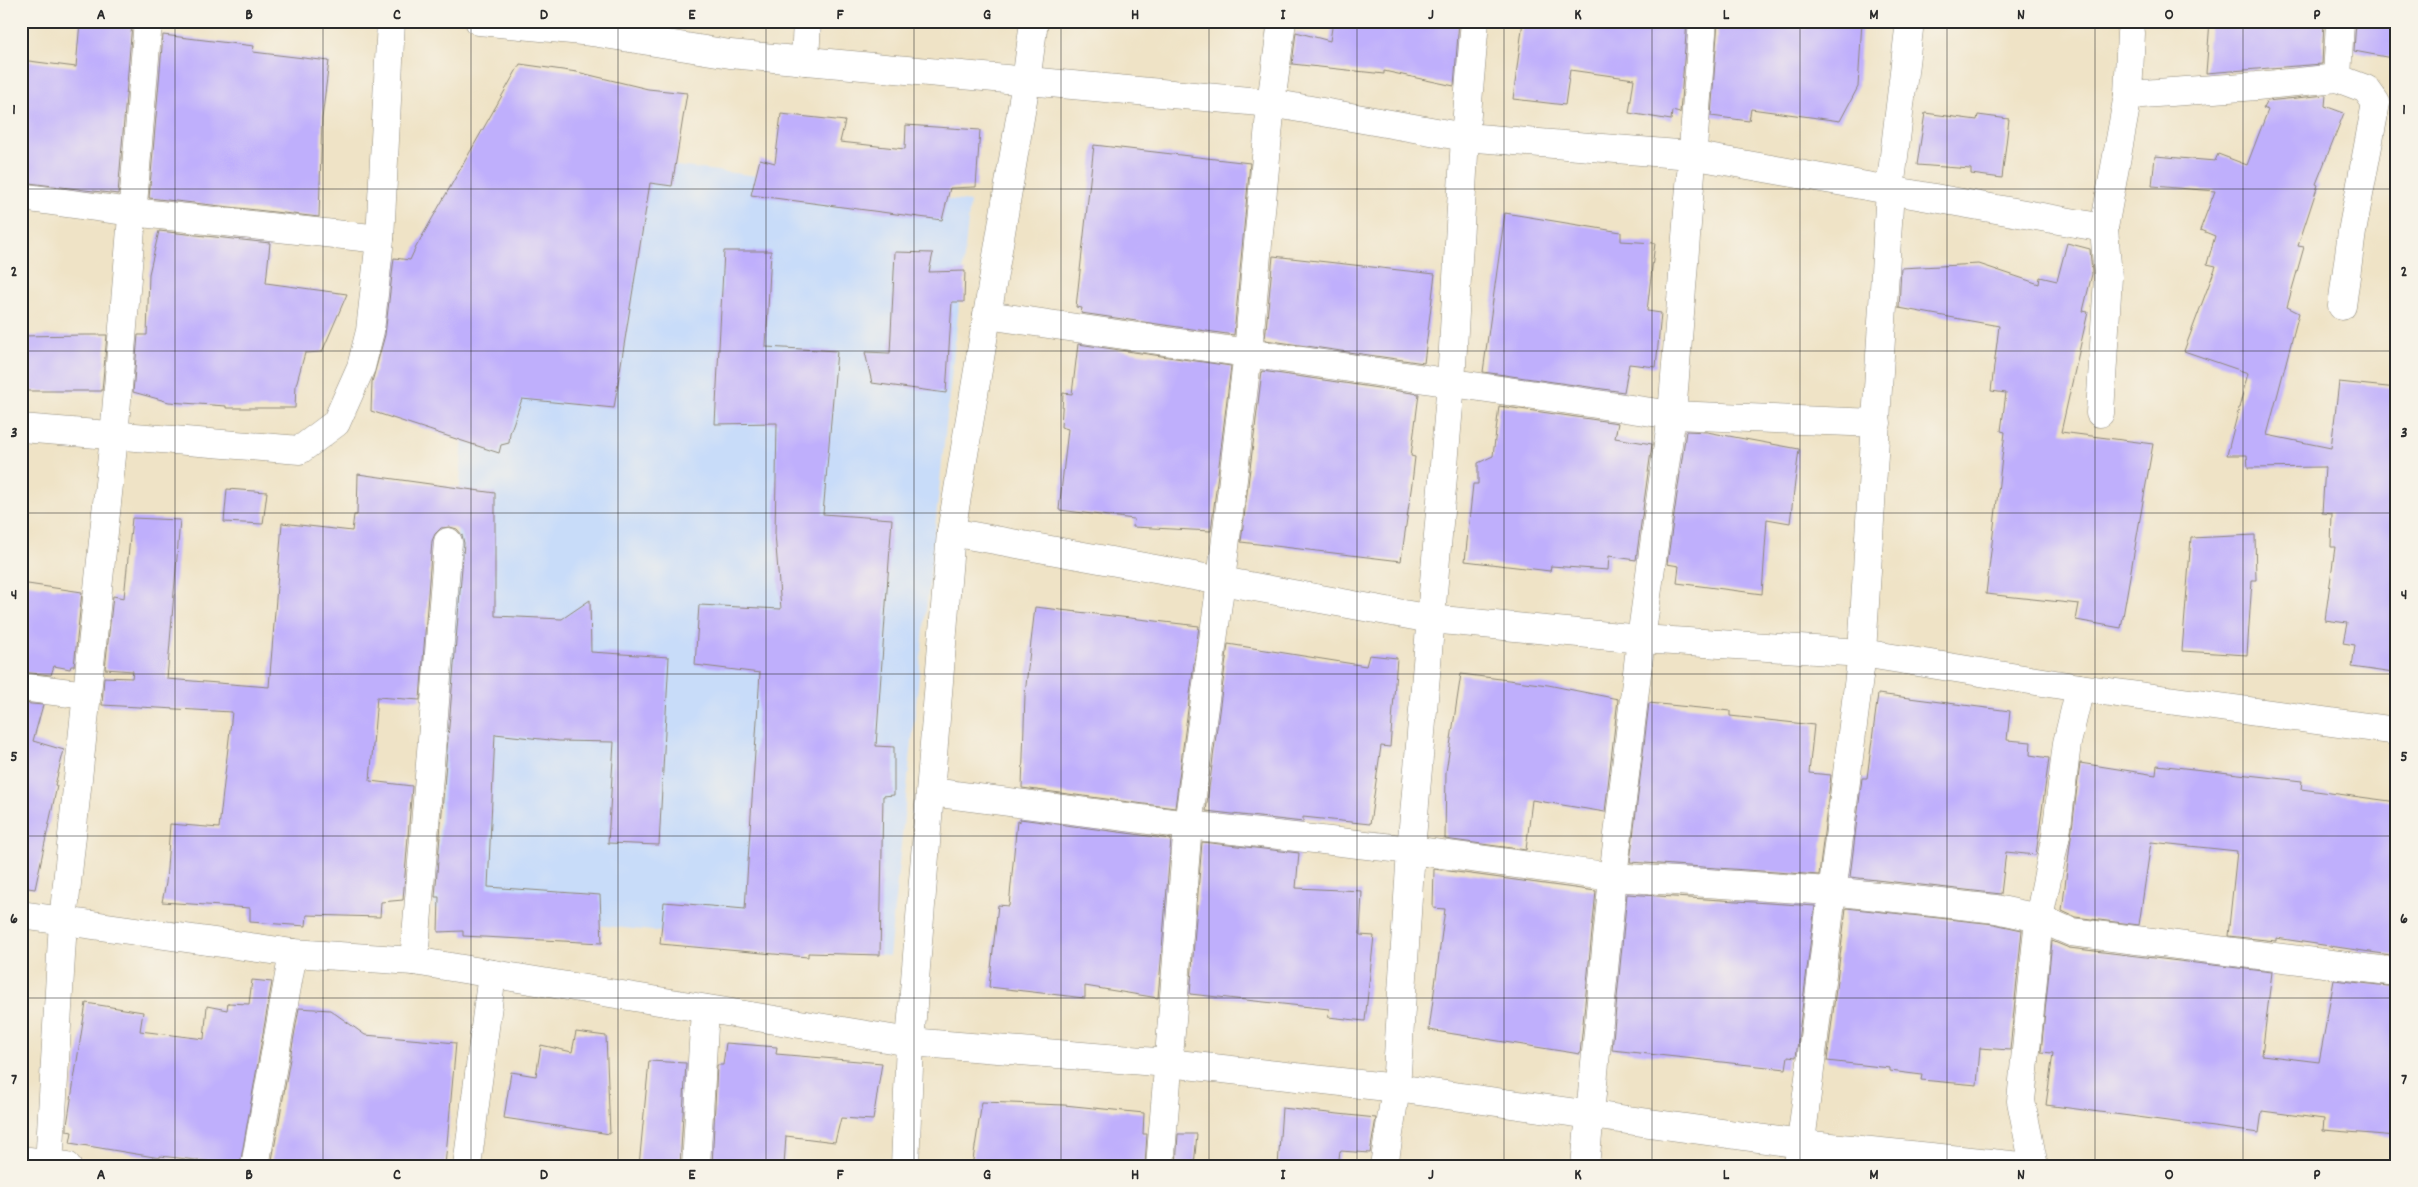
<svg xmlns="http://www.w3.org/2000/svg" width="2418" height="1187" font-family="Dekko,sans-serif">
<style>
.built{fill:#c8dcf9}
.building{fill:#bfaffc}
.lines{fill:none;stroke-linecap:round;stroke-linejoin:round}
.minor-casing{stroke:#8d8778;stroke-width:29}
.minor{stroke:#fff;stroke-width:28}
.grid{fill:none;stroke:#2b2b2b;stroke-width:1;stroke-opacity:0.55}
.neatline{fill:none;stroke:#2b2b2b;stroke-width:2}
.grid-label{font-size:16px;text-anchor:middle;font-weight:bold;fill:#2b2b2b}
</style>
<rect width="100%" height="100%" fill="#f7f3e8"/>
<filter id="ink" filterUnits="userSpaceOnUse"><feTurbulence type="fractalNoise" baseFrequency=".02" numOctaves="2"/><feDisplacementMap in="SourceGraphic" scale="10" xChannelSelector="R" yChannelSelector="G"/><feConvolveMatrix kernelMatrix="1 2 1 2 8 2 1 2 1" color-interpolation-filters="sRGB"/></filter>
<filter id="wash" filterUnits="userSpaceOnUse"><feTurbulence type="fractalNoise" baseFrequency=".0096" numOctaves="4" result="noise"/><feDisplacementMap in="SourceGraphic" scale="20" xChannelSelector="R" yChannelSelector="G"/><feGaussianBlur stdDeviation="1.12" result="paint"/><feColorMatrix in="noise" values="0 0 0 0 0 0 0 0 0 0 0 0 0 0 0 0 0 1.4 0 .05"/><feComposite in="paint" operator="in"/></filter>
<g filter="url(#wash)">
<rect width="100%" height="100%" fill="#efe3c6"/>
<polygon class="built" points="539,149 970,202 889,956 434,908 465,402"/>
<g id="blocks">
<g class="building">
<polygon points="1333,21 1459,21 1454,86 1384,71 1384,74 1292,64 1296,32 1330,41"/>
<polygon points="1523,21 1687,21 1680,113 1672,111 1671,120 1629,113 1634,79 1570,70 1565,105 1513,99"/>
<polygon points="1718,21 1762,21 1806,29 1808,21 1862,21 1858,87 1840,121 1751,109 1749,121 1711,116"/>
<polygon points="2210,21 2324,21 2322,64 2206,73"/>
<polygon points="2356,21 2397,21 2397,59 2354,51"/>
<polygon points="80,22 132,23 118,194 21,182 21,60 76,67"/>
<polygon points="163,35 254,46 253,52 329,61 322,119 319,217 149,198"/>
<polygon points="520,64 577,72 648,89 687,93 672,186 650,183 614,408 522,399 510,433 509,443 501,445 499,453 371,411 372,382 385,335 394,258 410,260 416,247"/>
<polygon points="2326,95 2325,106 2344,113 2316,184 2318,185 2298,246 2304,247 2287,307 2299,313 2267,435 2331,448 2339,382 2397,388 2397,648 2393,673 2352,667 2355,645 2343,643 2347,623 2325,620 2335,547 2331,547 2332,514 2322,513 2325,467 2248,468 2247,455 2227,455 2248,373 2184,351 2216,266 2207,264 2215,236 2200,230 2215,191 2152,186 2155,156 2215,161 2218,154 2247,165 2268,110 2263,108 2267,101"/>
<polygon points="1925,113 1977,120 1978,115 2009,119 2002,178 1971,174 1971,169 1917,165"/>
<polygon points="781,114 845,121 840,142 905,149 906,125 980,130 976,187 950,188 942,220 751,195 760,159 775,163"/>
<polygon points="1094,145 1250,163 1234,335 1081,313 1082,308 1076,307"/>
<polygon points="1505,213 1621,232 1621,241 1655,243 1647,311 1661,313 1656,367 1629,364 1624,392 1483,372"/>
<polygon points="159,231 270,243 266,283 347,294 322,352 305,353 296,385 295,408 226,408 226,406 169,402 133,392 138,335 147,335 149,274"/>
<polygon points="2067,243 2090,249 2092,274 2083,311 2088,312 2061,432 2153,444 2121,628 2076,620 2079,604 1986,594 2005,432 2001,431 2006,393 1991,391 1999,326 1899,308 1901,268 1979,264 2039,284 2040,277 2057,281"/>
<polygon points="724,251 771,251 766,347 837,351 823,514 892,519 876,746 894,747 894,795 883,796 880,955 808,953 808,957 660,944 664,902 745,909 760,673 695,665 699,605 781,609 775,534 777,423 715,424"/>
<polygon points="895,252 933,253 929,272 965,271 964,302 952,302 946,393 872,383 865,352 890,353"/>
<polygon points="1273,256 1435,274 1424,363 1265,340"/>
<polygon points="85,335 107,335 102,391 21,391 21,336"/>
<polygon points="1078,344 1231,366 1211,531 1133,527 1134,519 1059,510 1068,429 1061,427 1063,393 1072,394"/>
<polygon points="1262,371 1419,394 1411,456 1415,457 1412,483 1401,561 1241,542"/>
<polygon points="1499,406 1618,423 1615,438 1652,444 1636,560 1609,556 1608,570 1551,566 1550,571 1465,561 1473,484 1478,484 1478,463 1493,456"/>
<polygon points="1686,431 1707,432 1799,449 1790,523 1767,519 1762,594 1677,583 1679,566 1667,564"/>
<polygon points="358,474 495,493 495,616 562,619 590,600 591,652 669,657 659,845 608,843 614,742 559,741 495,734 488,887 600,895 602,943 463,936 463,931 438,932 439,897 435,897 464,543 462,535 457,529 450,527 441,528 435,534 432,541 420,700 377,697 370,781 412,786 403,900 381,902 380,917 307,915 306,926 250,922 250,908 162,902 166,883 170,824 219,828 232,712 102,705 104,677 132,678 133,671 105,669 113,596 124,598 132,518 180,520 167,679 269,687 282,523 352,531 354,515 357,515"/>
<polygon points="227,489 267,492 263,524 224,522"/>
<polygon points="2255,535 2256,580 2252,580 2247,655 2182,651 2191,538"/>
<polygon points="21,583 82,592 74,666 71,666 70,669 54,666 51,675 21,672"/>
<polygon points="1035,607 1199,626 1175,808 1022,788 1025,694"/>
<polygon points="1228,644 1366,666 1369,655 1397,658 1390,747 1381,746 1370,824 1303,817 1303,822 1206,811"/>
<polygon points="1461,674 1548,685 1618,699 1605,812 1532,800 1526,850 1445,839 1446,772"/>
<polygon points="1878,694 2010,711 2007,740 2031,742 2030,755 2049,758 2036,855 2006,852 2001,894 1850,877 1862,778 1867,778"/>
<polygon points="21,703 43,705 33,741 64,750 55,785 57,786 35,889 21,887"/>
<polygon points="1649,703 1730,711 1730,716 1814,725 1809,773 1831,775 1819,875 1630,862"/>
<polygon points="2080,763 2156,775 2157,765 2302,781 2301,789 2397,802 2397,956 2276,938 2276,941 2228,936 2237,851 2151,842 2139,925 2075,917 2062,911"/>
<polygon points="1020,819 1171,839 1158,998 1085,986 1085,998 989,987 998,905 1009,906 1017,821 1020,822"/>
<polygon points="1202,842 1299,853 1296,888 1362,891 1360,935 1374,936 1365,1021 1328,1017 1329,1009 1190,994"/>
<polygon points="1434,869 1596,891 1580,1054 1429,1030 1445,909 1433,908"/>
<polygon points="1627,894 1815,906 1796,1057 1788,1056 1786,1069 1612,1050"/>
<polygon points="1846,908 1994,924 2022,930 2010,1050 1980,1048 1977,1085 1921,1080 1922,1075 1890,1071 1890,1068 1827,1061"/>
<polygon points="2052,941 2069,948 2272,972 2262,1055 2319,1062 2334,980 2397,987 2397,1136 2323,1130 2324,1119 2262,1111 2259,1133 2046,1105 2053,1053 2041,1052"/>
<polygon points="252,980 272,982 240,1165 160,1156 160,1158 70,1143 72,1132 67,1131 67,1125 86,1003 143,1012 140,1031 204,1039 207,1006 227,1010 228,1003 249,1004"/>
<polygon points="299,1008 330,1010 365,1035 456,1043 445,1166 271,1166"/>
<polygon points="576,1032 606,1036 610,1134 504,1118 511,1072 536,1076 541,1045 572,1052"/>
<polygon points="726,1043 777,1047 776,1054 882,1063 873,1120 841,1118 835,1142 786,1136 784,1166 712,1166 717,1065 723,1065"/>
<polygon points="649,1061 686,1063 680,1166 639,1166"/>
<polygon points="982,1102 1064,1105 1144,1113 1143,1134 1147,1134 1145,1166 972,1166"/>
<polygon points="1282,1108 1376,1118 1370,1153 1340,1151 1338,1166 1278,1166"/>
<polygon points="1178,1134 1197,1134 1194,1166 1176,1166"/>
</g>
</g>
</g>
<g filter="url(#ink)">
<use href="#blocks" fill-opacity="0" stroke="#8d8778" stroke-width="1"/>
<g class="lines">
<defs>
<g id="minor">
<polyline points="479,21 592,32 730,54 1271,103 1465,137 1691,155 2104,228"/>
<polyline points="2340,21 2337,78 2366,89 2376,103 2352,232 2342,306"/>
<polyline points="805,61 807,21"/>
<polyline points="2128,95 2257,86 2337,78"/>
<polyline points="21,197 132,212 380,239"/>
<polyline points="987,315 1672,415 1877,423"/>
<polyline points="2100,413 2108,277 2104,228 2128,95 2131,33"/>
<polyline points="21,428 300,450 336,423 361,367 370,331 380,239 391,21"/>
<polyline points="951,532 1431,619 1641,639 1862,653 2080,688 2397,731"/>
<polyline points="21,687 87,695"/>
<polyline points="931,792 1188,825 1411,850 1613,877 1831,891 1996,909 2039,918 2071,932 2397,972"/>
<polyline points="21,915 293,953 414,961 910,1042 1168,1063 1396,1088 1801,1144 2021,1166"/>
<polyline points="414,961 448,542"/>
<polyline points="21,1160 67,1166"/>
<polyline points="49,1166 63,921 114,437 148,21"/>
<polyline points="255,1166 293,953"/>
<polyline points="467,1166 492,974"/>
<polyline points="696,1166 705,1009"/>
<polyline points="905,1166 910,1042 951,532 1026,82 1034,21"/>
<polyline points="1160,1166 1188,825 1221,581 1248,352 1271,103 1282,21"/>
<polyline points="1384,1166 1396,1088 1411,850 1451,383 1465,137 1475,21"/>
<polyline points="1585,1166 1613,877 1641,639 1672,415 1703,21"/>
<polyline points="1798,1166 1862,653 1890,190 1910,21"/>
<polyline points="2034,1166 2021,1101 2039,918 2056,835 2067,743 2080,688"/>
</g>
</defs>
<use href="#minor" class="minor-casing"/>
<use href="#minor" class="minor"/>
</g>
</g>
<path class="grid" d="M175 21V1166M323 21V1166M471 21V1166M618 21V1166M766 21V1166M914 21V1166M1061 21V1166M1209 21V1166M1357 21V1166M1504 21V1166M1652 21V1166M1800 21V1166M1947 21V1166M2095 21V1166M2243 21V1166M21 189H2397M21 351H2397M21 513H2397M21 674H2397M21 836H2397M21 998H2397"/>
<rect width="2418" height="1187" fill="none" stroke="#f7f3e8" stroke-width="55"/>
<rect x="28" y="28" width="2362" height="1132" class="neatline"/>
<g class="grid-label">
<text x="101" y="19">A</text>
<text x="249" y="19">B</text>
<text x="397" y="19">C</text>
<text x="544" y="19">D</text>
<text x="692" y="19">E</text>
<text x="840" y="19">F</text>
<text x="987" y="19">G</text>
<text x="1135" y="19">H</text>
<text x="1283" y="19">I</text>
<text x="1431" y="19">J</text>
<text x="1578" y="19">K</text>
<text x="1726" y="19">L</text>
<text x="1874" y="19">M</text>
<text x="2021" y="19">N</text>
<text x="2169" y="19">O</text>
<text x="2317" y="19">P</text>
<text x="14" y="114">1</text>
<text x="2404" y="114">1</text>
<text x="14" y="276">2</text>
<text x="2404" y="276">2</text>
<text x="14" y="437">3</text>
<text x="2404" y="437">3</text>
<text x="14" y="599">4</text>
<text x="2404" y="599">4</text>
<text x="14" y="761">5</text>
<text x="2404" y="761">5</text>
<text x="14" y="923">6</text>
<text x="2404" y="923">6</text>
<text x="14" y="1084">7</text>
<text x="2404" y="1084">7</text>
<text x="101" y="1179">A</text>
<text x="249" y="1179">B</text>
<text x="397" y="1179">C</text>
<text x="544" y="1179">D</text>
<text x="692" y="1179">E</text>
<text x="840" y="1179">F</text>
<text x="987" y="1179">G</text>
<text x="1135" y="1179">H</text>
<text x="1283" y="1179">I</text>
<text x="1431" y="1179">J</text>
<text x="1578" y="1179">K</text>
<text x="1726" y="1179">L</text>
<text x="1874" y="1179">M</text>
<text x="2021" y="1179">N</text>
<text x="2169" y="1179">O</text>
<text x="2317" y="1179">P</text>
</g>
</svg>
